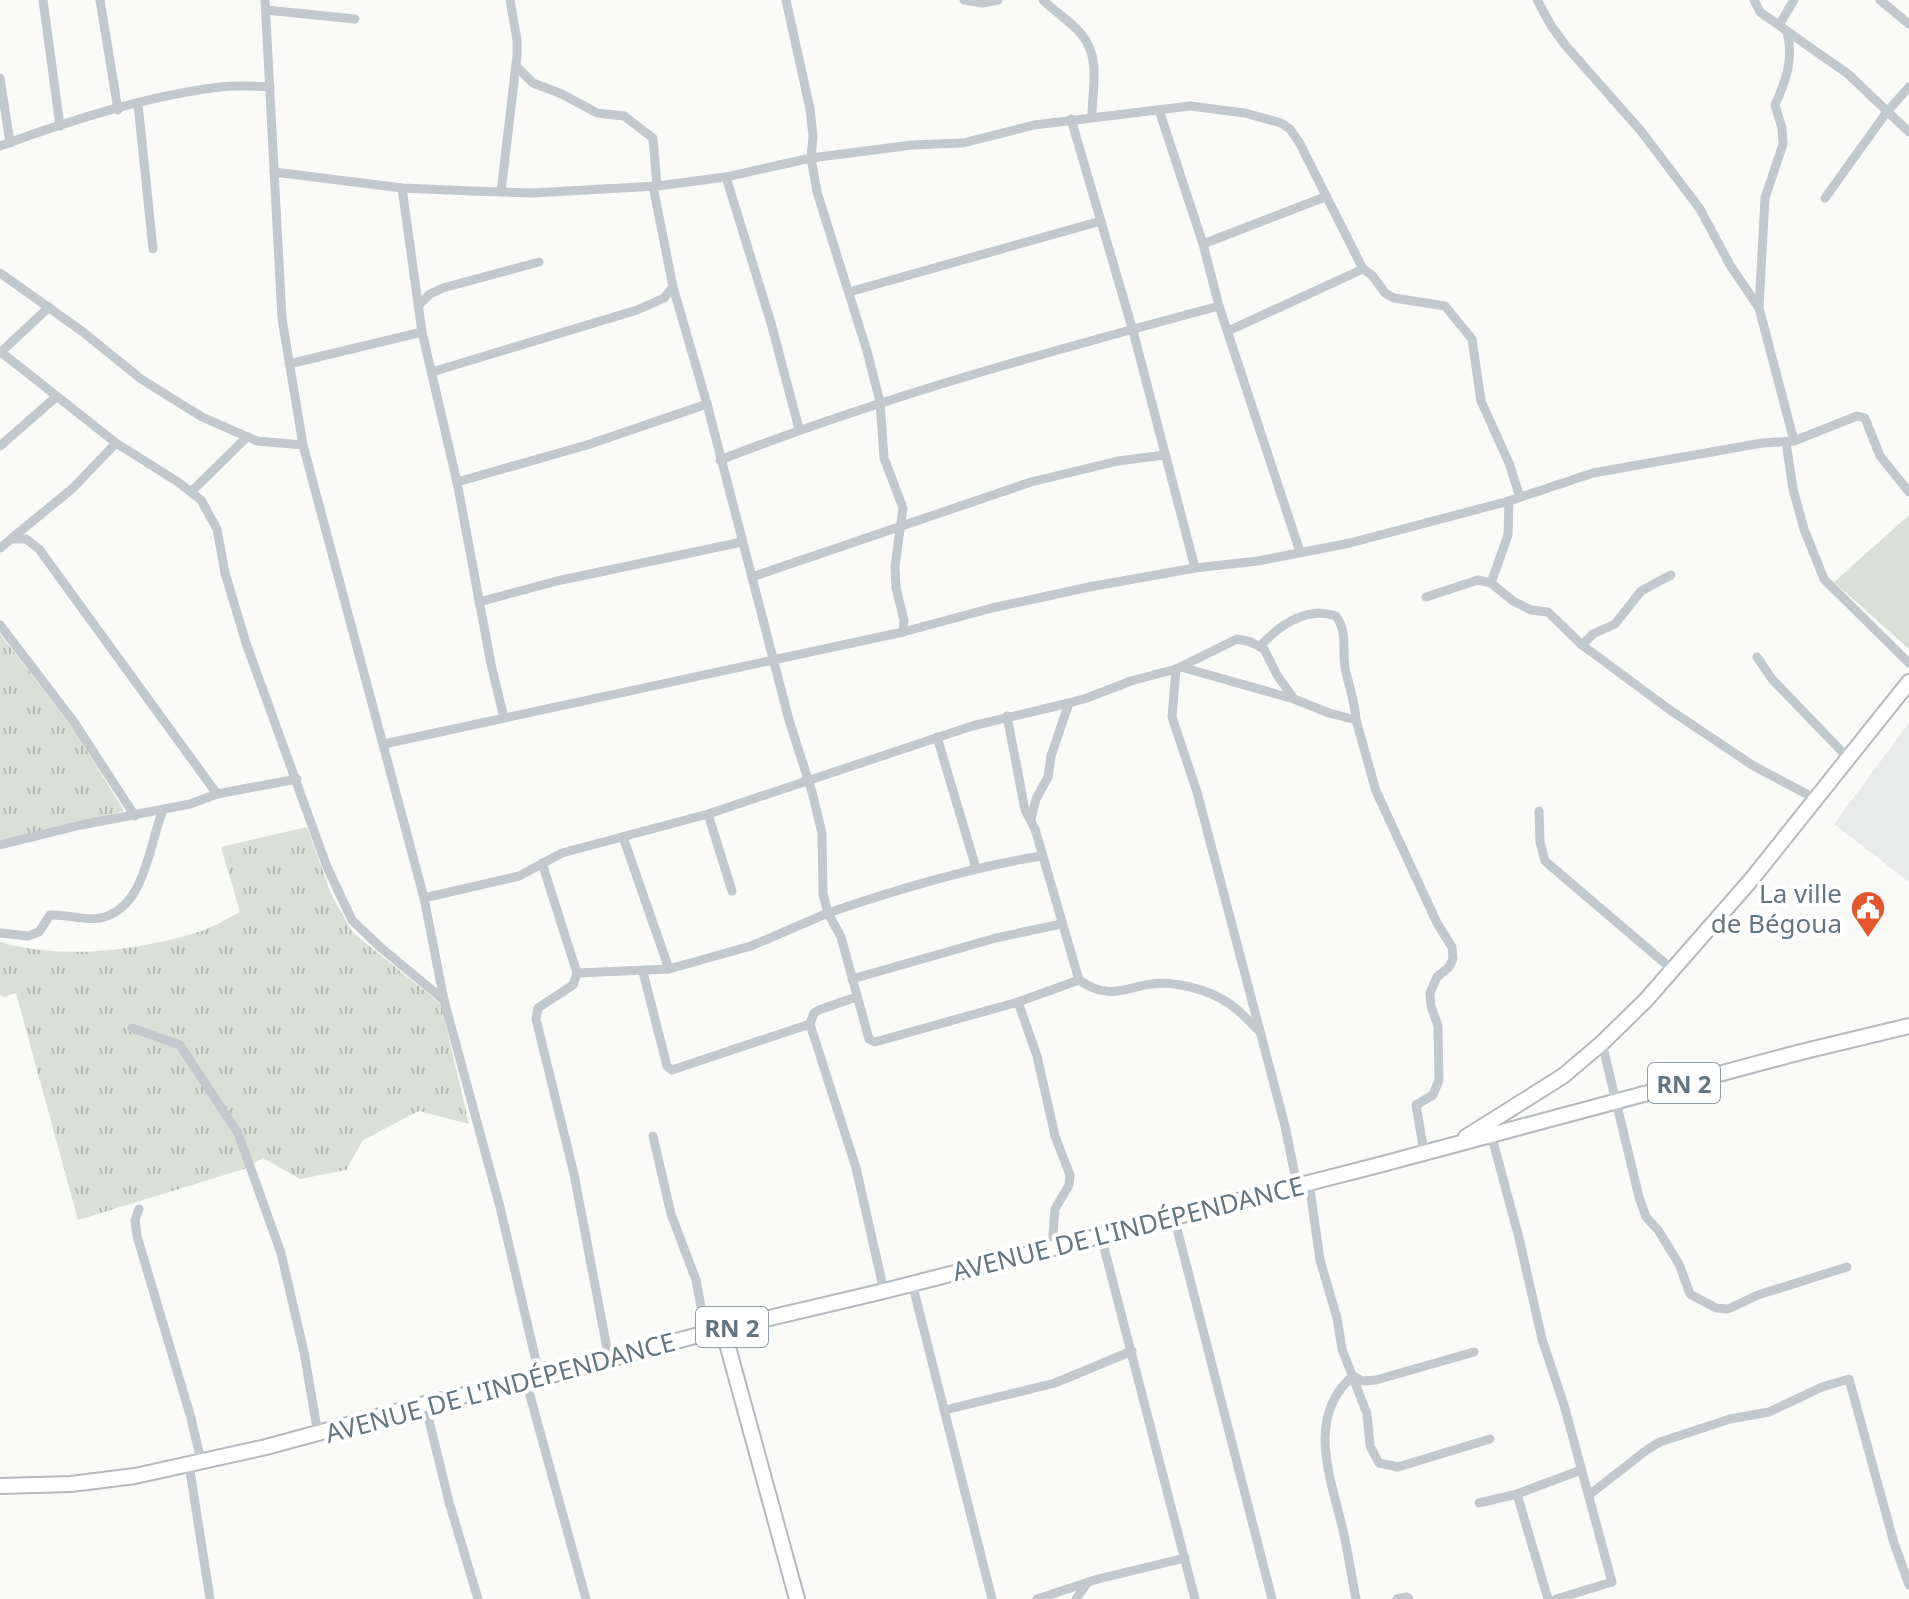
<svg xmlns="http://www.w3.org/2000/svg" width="1909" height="1599" font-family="'Noto Sans',sans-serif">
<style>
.built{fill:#e8e9e9}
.grass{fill:url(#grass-tufts)}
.pitch{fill:#dadfd7}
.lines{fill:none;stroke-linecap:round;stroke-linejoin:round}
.secondary-casing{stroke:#b3babf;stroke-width:18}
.primary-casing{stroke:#b5babe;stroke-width:18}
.street{stroke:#c3c8cc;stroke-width:9}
.secondary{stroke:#fff;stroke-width:14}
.primary{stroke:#fff;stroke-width:14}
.labels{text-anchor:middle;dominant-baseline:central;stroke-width:8;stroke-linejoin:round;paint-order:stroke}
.shield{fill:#fff;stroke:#939fa8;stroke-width:2}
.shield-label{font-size:24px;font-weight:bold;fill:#657683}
.poi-label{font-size:26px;fill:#657683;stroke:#fff;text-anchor:end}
.street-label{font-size:26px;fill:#657683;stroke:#fff}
</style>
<defs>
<pattern id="grass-tufts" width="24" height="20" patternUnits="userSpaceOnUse" patternTransform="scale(2)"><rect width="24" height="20" fill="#dadfd7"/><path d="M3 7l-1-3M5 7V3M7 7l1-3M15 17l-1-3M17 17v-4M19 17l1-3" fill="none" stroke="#b4b9b4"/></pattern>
</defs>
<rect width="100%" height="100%" fill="#fafaf8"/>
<polygon class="built" points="1909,723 1909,882 1834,824"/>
<g class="grass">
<polygon points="0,634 75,731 124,811 0,842"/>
<path d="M307 827 331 894 353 933 441 1004 469 1124 419 1111 363 1140 346 1170 300 1179 263 1158 244 1169 78 1220 16 993 4 997 0 995V942C62 960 135 951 195 933 211 929 226 919 240 912L221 847Z"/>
</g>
<polygon class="pitch" points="1909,515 1909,649 1834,582"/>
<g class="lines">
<defs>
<polyline id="secondary" points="723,1329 797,1599"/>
<g id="primary">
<polyline points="1466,1137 1563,1076 1602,1043 1646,1000 1751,880 1909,682"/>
<polyline points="0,1486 71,1484 135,1476 266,1447 425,1404 540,1378 706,1333 884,1291 1375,1166 1801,1052 1909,1026"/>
</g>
</defs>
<use href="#secondary" class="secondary-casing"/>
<use href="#primary" class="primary-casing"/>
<g class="street">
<polyline points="43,0 60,126"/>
<polyline points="100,0 118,110"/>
<polyline points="265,0 282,319 303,445 424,898 444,1000 500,1207 540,1378"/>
<polyline points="786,0 810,109 813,136 811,158 817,192 867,351 880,402 884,458 903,508 895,566 896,588 904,620 903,632"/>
<polyline points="964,0 983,3 998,0"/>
<path d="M1043 0C1055 12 1072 22 1082 35 1101 59 1092 88 1092 116"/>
<polyline points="1537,0 1552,27 1566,46 1641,131 1700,209 1730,265 1759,308"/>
<polyline points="1754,0 1760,12 1848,74 1909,132"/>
<polyline points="1880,0 1909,24"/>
<polyline points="266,10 355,19"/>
<polyline points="1779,25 1794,0"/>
<path d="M1787 32C1794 59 1786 80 1775 105L1782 128 1783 144 1765 198 1759 308 1794 441"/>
<polyline points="516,66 533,83 562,94 597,113 624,116 653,138 657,186"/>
<polyline points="0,78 10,143"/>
<polyline points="138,104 153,249"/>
<polyline points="1159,110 1203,244 1219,306 1300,552"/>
<polyline points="1071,119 1133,331 1195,568"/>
<path d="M0 146C68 121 149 95 221 87 237 85 254 86 270 87"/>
<polyline points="274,172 402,188 472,191 532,193 657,186 726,177 811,158 912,145 963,143 1034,125 1190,106 1245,113 1281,123 1290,129 1299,142 1363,269 1372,275 1385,293 1394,298 1445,306 1472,339 1481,401 1509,463 1520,497"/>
<polyline points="726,177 771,323 799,429"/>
<path d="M653 186 673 287 707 404 789 720 812 792 822 833 823 894 828 913C898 889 968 868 1041 856"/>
<polyline points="402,188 422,332 457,482 491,664 504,718"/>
<polyline points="501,192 517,56 517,40 510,0"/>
<polyline points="1825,198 1886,113 1909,87"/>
<polyline points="1203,244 1325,197"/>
<polyline points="0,273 83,332 141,379 202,417 257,441 303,445"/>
<polyline points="849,292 1101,221"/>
<polyline points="418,306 430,294 443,288 539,262"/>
<polyline points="1228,331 1363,269"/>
<polyline points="1,352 116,443 178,482 201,500 217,529 225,573 246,643 327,867 352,920 380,947 444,1000"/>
<polyline points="0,353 49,307"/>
<polyline points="289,364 422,332"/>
<polyline points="432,372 637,310 664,298 673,287"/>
<polyline points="1786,442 1793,489 1804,529 1824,579 1909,663"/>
<polyline points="0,446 56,397"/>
<path d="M720 460C882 397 1051 351 1219 306"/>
<polyline points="457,482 587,445 707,404"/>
<polyline points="191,492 247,437"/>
<polyline points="12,538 73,488 116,443"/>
<polyline points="0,548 11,539 26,539 39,549 217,794"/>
<polyline points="752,577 1031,482 1118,461 1165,455"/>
<polyline points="1491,583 1508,535 1509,501"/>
<polyline points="1426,597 1478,580 1491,583 1513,601 1531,610 1548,612 1582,645 1670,710 1752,765 1816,799"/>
<polyline points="479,602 557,581 742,542"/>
<polyline points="0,625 74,722 135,816"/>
<polyline points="1582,645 1593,634 1615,624 1641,591 1671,575"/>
<path d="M1260 646C1279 626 1306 606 1336 616 1348 633 1342 649 1345 668 1349 686 1355 702 1356 720"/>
<polyline points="1757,657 1772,679 1848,758"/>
<polyline points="1181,667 1294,699 1329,713 1356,720 1376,791 1437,923 1452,947 1453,959 1449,967 1437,977 1430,993 1431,1006 1438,1026 1439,1080 1433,1095 1416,1105 1424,1152"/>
<polyline points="1176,669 1172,717 1197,792 1285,1126 1297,1185"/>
<path d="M1007 716 1025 810 1035 829 1079 980C1104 997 1117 992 1145 985 1171 979 1208 989 1230 1004 1240 1011 1249 1021 1258 1030"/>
<polyline points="937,737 976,868"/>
<polyline points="384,744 903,632 992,608 1089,587 1195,568 1258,561 1350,543 1509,501 1593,473 1762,443 1794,441 1857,416 1865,418 1880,456 1909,492"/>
<polyline points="1539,811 1540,842 1545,861 1674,971"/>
<polyline points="708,814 732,891"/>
<polyline points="1031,819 1036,799 1048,777 1051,756 1069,703 1087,698 1131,681 1176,669 1237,639 1251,642 1264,649 1277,675 1294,699"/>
<polyline points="623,837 669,969"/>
<polyline points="0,845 81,825 190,804 217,794 297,779"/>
<polyline points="542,863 577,973 573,985 538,1008 536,1019 574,1174 609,1359"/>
<polyline points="424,898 519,876 562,853 708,814 972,726 1069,703"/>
<path d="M0 933 28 936 39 932 50 915C66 914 85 921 100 918 145 910 149 844 163 810"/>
<polyline points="643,972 667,1066 672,1070 810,1024"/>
<polyline points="577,973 669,969 751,946 828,913 841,937 869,1039 875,1042 1018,1002 1079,980"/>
<polyline points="852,979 996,938 1061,924"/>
<polyline points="856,997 819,1010 814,1013 810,1024 856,1168 884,1291"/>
<polyline points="1018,1002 1037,1056 1055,1136 1070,1175 1069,1185 1055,1209 1052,1247"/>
<polyline points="132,1028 180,1045 238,1133 281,1253 304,1352 318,1434"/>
<polyline points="1602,1043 1639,1197 1646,1217 1658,1230 1679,1264 1690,1294 1716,1308 1728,1309 1758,1295 1847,1267"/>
<polyline points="1491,1134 1519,1238 1542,1339 1564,1405 1612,1582 1556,1599"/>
<polyline points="653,1136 671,1214 696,1280 706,1333"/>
<polyline points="1309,1182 1320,1260 1337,1318 1342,1349 1367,1414 1370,1446 1379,1463 1398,1467 1490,1439"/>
<polyline points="139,1209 135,1220 137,1236 191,1418 201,1461"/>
<polyline points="1174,1217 1272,1599"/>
<polyline points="1101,1236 1195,1599"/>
<polyline points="912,1283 992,1599"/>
<polyline points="526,1381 586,1599"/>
<polyline points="425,1404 449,1502 478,1599"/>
<polyline points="945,1410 1055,1383 1132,1351"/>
<polyline points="189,1464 210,1599"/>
<polyline points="1517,1494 1548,1599"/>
<polyline points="1589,1495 1648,1449 1660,1442 1730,1419 1769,1412 1822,1387 1849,1379 1894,1543 1909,1585"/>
<polyline points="1479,1503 1517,1494 1581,1470"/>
<polyline points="1037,1599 1098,1579 1185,1558"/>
<polyline points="1076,1599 1088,1582"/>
<path d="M1356 1599C1351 1575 1348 1550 1342 1526 1330 1476 1306 1416 1353 1376L1362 1381 1376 1380 1474 1352"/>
<polyline points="1397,1599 1407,1597 1409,1599"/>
</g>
<use href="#secondary" class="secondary"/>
<use href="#primary" class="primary"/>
</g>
<defs>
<symbol id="civic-pin" viewBox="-11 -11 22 30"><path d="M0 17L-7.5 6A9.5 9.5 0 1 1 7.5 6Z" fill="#e4572e" stroke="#fff"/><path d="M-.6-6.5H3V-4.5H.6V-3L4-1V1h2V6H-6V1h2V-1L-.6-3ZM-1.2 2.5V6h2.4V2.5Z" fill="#fff"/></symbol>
</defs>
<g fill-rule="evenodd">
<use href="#civic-pin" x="1848" y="888" width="40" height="54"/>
</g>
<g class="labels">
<g class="shield">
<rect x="1648" y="1063" width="72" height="40" rx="6"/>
<rect x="696" y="1307" width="72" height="40" rx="6"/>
</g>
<g class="shield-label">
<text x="1684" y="1083">RN 2</text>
<text x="732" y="1327">RN 2</text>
</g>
<g class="poi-label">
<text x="1842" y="893">La ville<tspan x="1842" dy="30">de Bégoua</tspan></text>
</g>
<g class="street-label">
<text transform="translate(1128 1228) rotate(-14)">AVENUE DE L'INDÉPENDANCE</text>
<text transform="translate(500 1387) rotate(-15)">AVENUE DE L'INDÉPENDANCE</text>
</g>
</g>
</svg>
